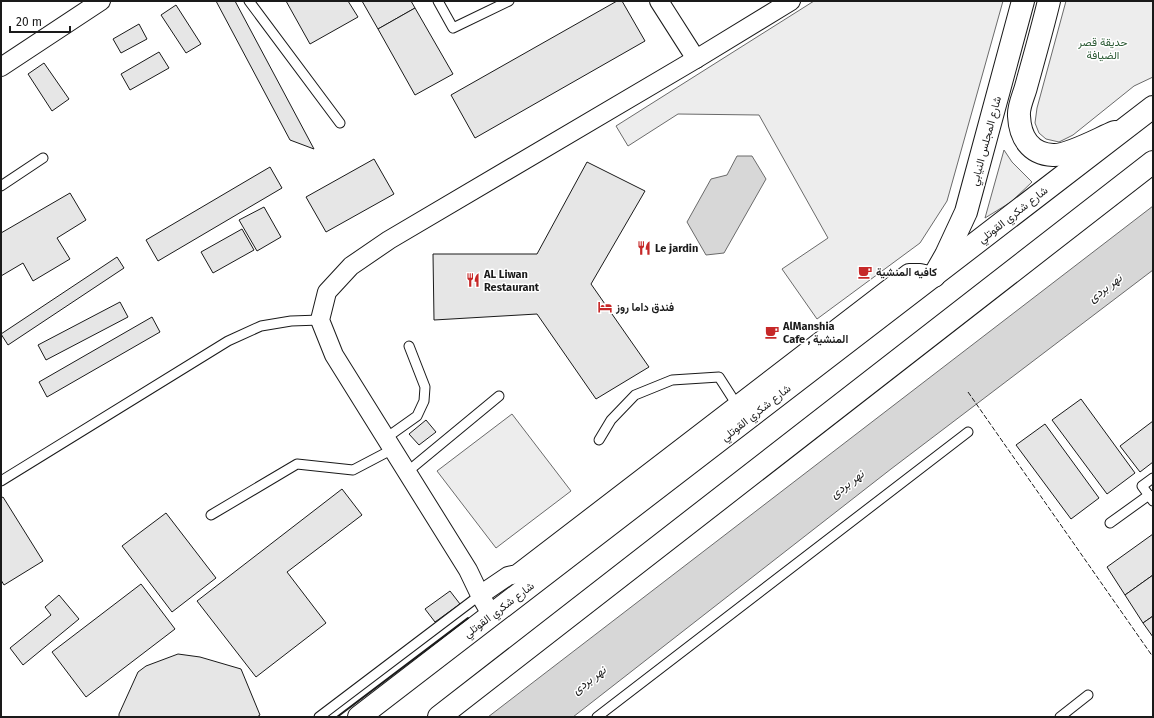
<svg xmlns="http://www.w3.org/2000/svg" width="1154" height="718" font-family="'Fira Sans',Vazirmatn,sans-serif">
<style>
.built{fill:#ededed;stroke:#6a6a6a}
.water{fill:#d7d7d7;stroke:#6a6a6a}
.building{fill:#e6e6e6;stroke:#1a1a1a}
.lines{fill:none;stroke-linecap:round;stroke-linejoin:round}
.lane-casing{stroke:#1a1a1a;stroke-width:11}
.street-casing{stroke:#1a1a1a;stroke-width:20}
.secondary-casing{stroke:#1a1a1a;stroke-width:24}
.highway-casing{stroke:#1a1a1a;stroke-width:24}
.lane{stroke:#fff;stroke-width:9}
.street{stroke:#fff;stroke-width:18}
.secondary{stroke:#fff;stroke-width:22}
.highway{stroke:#fff;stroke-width:22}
.fence{stroke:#1a1a1a;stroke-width:1;stroke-dasharray:5 2;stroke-linecap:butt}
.wall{stroke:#1a1a1a;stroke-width:2}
.labels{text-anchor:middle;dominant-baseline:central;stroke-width:3;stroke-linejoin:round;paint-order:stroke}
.park-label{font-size:11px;fill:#2b5a34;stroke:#fff}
.street-label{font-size:11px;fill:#1a1a1a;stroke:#fff}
.poi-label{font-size:11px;font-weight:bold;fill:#1a1a1a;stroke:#fff;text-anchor:start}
.water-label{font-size:12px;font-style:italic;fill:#1a1a1a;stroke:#fff}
</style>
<rect width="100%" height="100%" fill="#fff"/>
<g class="built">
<polygon points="814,1 1003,1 947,201 920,243 817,319 782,269 828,238 759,115 678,114 628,146 616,126"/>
<polygon points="1066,1 1153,1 1153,77 1134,86 1073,135 1059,142 1046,139 1039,133 1035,123 1037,108"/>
<polygon points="1004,150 1012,162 1032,182 1011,202 985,218"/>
<polygon points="512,414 571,491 496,548 437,471"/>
</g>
<g class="water">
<polygon points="737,156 752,156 766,179 724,253 706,255 687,222 711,179 727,175"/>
<polygon points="1153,206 1153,270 891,469 573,717 488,717"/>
</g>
<g class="building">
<polygon points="216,1 235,1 314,149 290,140"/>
<polygon points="286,1 348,1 358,17 310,44"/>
<polygon points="362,1 411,1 415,8 378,29"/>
<polygon points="617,1 622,1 645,41 475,138 451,95"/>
<polygon points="176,5 201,44 186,53 161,15"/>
<polygon points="415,8 453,74 415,95 378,29"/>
<polygon points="139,24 147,39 121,53 113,39"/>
<polygon points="159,52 169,68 130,90 121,74"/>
<polygon points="44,63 69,99 52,111 28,74"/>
<polygon points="374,159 394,194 326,232 306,197"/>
<polygon points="587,162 645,191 591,284 649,367 596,399 537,314 434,320 433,254 537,254"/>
<polygon points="270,167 282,188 158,261 146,240"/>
<polygon points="70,193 86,220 57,238 70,259 33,281 23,263 1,276 1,233"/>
<polygon points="264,207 281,237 257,251 239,220"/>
<polygon points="242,229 254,250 213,273 201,252"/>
<polygon points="117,257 124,268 8,345 1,334"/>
<polygon points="120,302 128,317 46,360 38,345"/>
<polygon points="152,317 160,332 47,397 39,382"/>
<polygon points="1081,399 1135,473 1107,494 1052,420"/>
<polygon points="426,420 436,432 419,445 409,434"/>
<polygon points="1153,421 1153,462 1140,472 1120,446"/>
<polygon points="1045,424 1099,498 1071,519 1016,445"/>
<polygon points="342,489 362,515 287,572 326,623 256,677 197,601"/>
<polygon points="3,497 43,561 4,585 1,580 1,498"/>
<polygon points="166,513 216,578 172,612 122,546"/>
<polygon points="1153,534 1153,575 1125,595 1107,567"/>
<polygon points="1153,575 1153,616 1143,623 1125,595"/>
<polygon points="141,584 175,629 86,697 52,652"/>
<polygon points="450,591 460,604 435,622 425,609"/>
<polygon points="59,595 79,619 23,665 10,648 51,615 45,607"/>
<polygon points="1153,616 1153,637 1143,623"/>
<polygon points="178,654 200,657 241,669 260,715 257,717 119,717 119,714 138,672 146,666"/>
</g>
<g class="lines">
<defs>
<g id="lane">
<polyline points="249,1 340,123"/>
<polyline points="438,1 453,28 509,1"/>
<polyline points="1,186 43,158"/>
<polyline points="386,438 417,416 424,401 425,387 409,346"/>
<polyline points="599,440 611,420 635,395 672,380 719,377 737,405"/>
<polyline points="407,472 499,396"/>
<polyline points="1153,478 1142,486 1153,501"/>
<polyline points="1,481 228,341 261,326 291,321 320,320"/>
<polyline points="211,515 297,464 353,470 393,449"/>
<polyline points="1110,523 1149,495"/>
<polyline points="319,717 480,595"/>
<polyline points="597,717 968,432"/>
<polyline points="1060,717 1088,695"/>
</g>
<g id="street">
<polyline points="659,1 696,59"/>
<polyline points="1,67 101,1"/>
<polyline points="480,595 508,576 517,574 909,273 920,273 934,276"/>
<polyline points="492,616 480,595 468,570 334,355 320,320 327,292 351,266 389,240 696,59 791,1"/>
</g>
<g id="secondary">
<path d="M1049 1C1042 30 1034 58 1026 87 1024 95 1018 107 1019 116 1020 137 1030 154 1053 155 1068 156 1100 138 1115 132"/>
<polyline points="934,276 946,255 966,212 1023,1"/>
</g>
<g id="highway">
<polyline points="359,717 1153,107"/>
<polyline points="439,717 1153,162"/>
</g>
</defs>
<use href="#lane" class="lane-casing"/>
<use href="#street" class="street-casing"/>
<use href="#secondary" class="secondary-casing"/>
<use href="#highway" class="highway-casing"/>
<use href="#lane" class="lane"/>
<use href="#street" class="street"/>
<use href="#secondary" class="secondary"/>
<use href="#highway" class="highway"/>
<polyline class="fence" points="968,392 1153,657"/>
<polyline class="wall" points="337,717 468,618"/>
</g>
<defs>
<symbol id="restaurant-bare" viewBox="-9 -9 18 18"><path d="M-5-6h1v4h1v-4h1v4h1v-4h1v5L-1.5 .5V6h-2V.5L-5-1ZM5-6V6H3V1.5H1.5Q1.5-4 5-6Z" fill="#c62828" stroke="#fff" stroke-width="2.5" paint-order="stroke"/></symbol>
<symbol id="cafe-bare" viewBox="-9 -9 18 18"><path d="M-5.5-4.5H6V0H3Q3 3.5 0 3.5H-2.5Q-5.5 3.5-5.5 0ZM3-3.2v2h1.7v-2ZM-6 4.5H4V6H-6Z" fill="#c62828" stroke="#fff" stroke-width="2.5" paint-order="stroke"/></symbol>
<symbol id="hotel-bare" viewBox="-9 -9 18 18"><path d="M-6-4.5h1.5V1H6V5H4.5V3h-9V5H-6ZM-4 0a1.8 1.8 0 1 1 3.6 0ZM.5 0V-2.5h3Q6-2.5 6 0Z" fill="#c62828" stroke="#fff" stroke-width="2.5" paint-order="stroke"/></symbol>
</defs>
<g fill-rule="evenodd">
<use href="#restaurant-bare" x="634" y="238" width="20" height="20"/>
<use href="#cafe-bare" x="855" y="262" width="20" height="20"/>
<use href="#restaurant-bare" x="463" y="270" width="20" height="20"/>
<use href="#hotel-bare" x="595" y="297" width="20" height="20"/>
<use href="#cafe-bare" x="762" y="322" width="20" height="20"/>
</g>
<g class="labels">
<g class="park-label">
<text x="1103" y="42">حديقة قصر<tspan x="1103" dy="13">الضيافة</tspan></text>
</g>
<g class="street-label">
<text transform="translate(986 141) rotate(-75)">شارع المجلس النيابي</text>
<text transform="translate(1013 215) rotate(-38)">شارع شكري القوتلي</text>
<text transform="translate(756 413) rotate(-38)">شارع شكري القوتلي</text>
<text transform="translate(499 610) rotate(-37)">شارع شكري القوتلي</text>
</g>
<g class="poi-label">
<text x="655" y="248">Le jardin</text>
<text x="876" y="272">كافيه المنشية</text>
<text x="484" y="274">AL Liwan<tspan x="484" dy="13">Restaurant</tspan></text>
<text x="616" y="307">فندق داما روز</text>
<text x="783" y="326">AlManshia<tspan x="783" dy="13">Cafe , المنشية</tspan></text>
</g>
<g class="water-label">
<text transform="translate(1105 288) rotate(-37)">نهر بردى</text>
<text transform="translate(847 484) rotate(-37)">نهر بردى</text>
<text transform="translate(589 680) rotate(-37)">نهر بردى</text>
</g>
</g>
<rect width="1154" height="718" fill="none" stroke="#1a1a1a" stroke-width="4"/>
<path d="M10 26v6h60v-6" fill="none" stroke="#1a1a1a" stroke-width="2"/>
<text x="16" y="26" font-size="12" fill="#1a1a1a" stroke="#ffffff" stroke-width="3" paint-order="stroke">20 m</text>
</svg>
